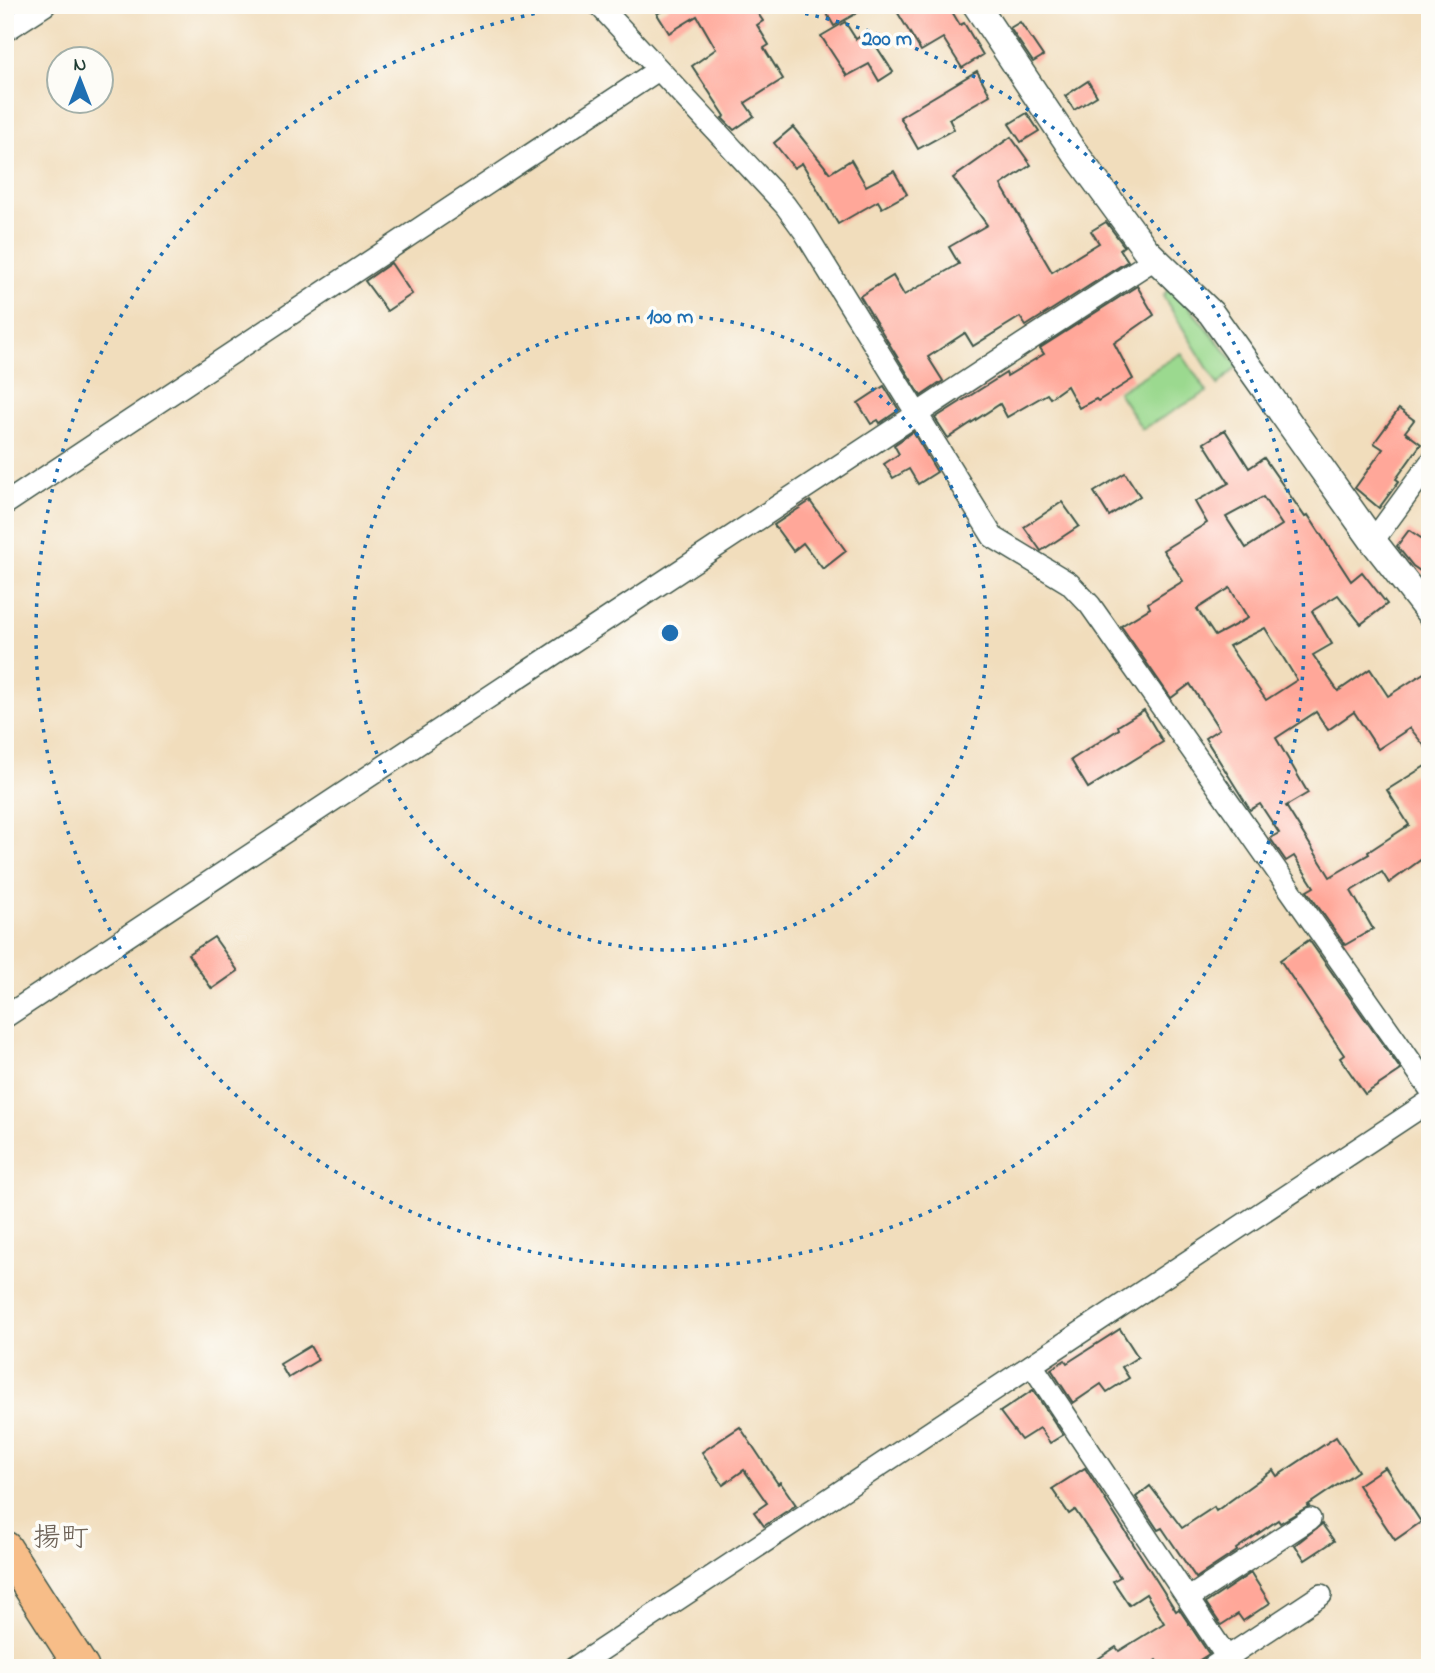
<svg xmlns="http://www.w3.org/2000/svg" width="1435" height="1673" font-family="'Indie Flower','Klee One',sans-serif">
<style>
.green{fill:#9bd98f;stroke:#5d8b62;stroke-width:2}
.building{fill:#ffa799;fill-rule:evenodd}
.lines{fill:none;stroke-linecap:round;stroke-linejoin:round}
.minor-casing{stroke:#3e5548;stroke-width:24}
.tertiary-casing{stroke:#3e5548;stroke-width:29}
.primary-casing{stroke:#3e5548;stroke-width:36}
.minor{stroke:#fff;stroke-width:21}
.tertiary{stroke:#fff;stroke-width:26}
.primary{stroke:#f7bd88;stroke-width:33}
.ring{fill:none;stroke:#1f6fb2;stroke-width:3.5;stroke-dasharray:3.5 7}
.labels{text-anchor:middle;dominant-baseline:central;stroke-width:7;stroke-linejoin:round;paint-order:stroke}
.quarter-label{font-size:28px;fill:#6d6257;stroke:#fdfcf7}
.centre{fill:#1f6fb2;stroke:#fdfcf7;stroke-width:3.5}
.ring-label{font-size:21px;text-anchor:middle;font-weight:bold;fill:#1f6fb2;stroke:#fdfcf7;stroke-width:7;stroke-linejoin:round;paint-order:stroke}
</style>
<rect width="100%" height="100%" fill="#fdfcf7"/>
<filter id="ink" filterUnits="userSpaceOnUse"><feTurbulence type="fractalNoise" baseFrequency=".0143" numOctaves="2"/><feDisplacementMap in="SourceGraphic" scale="14" xChannelSelector="R" yChannelSelector="G"/><feConvolveMatrix kernelMatrix="1 2 1 2 8 2 1 2 1" color-interpolation-filters="sRGB"/></filter>
<filter id="wash" filterUnits="userSpaceOnUse"><feTurbulence type="fractalNoise" baseFrequency=".00686" numOctaves="4" result="noise"/><feDisplacementMap in="SourceGraphic" scale="28" xChannelSelector="R" yChannelSelector="G"/><feGaussianBlur stdDeviation="1.57" result="paint"/><feColorMatrix in="noise" values="0 0 0 0 0 0 0 0 0 0 0 0 0 0 0 0 0 1.4 0 .05"/><feComposite in="paint" operator="in"/></filter>
<g filter="url(#wash)">
<rect width="100%" height="100%" fill="#f1ddbc"/>
<g class="green">
<polygon points="1169,288 1175,290 1238,366 1218,385 1163,296"/>
<polygon points="1181,353 1207,392 1142,429 1118,392"/>
</g>
<g id="blocks">
<g class="building">
<polygon points="672,5 752,5 763,21 757,25 769,45 764,48 783,79 745,103 754,116 734,130 722,118 725,116 692,66 716,49 697,16 669,33 657,14"/>
<polygon points="822,5 871,5 834,26"/>
<polygon points="893,5 919,5 923,13 937,5 948,5 960,25 964,23 983,55 962,68 943,38 921,51"/>
<polygon points="845,22 856,39 867,32 893,72 879,81 869,64 847,76 821,36"/>
<polygon points="1020,22 1043,56 1033,62 1010,28"/>
<polygon points="977,71 990,95 949,119 954,129 918,149 900,117"/>
<polygon points="1088,81 1097,96 1074,110 1065,96"/>
<polygon points="1027,113 1039,131 1021,142 1009,124"/>
<polygon points="793,127 830,173 851,160 866,186 894,171 907,194 882,208 878,201 838,224 802,163 794,168 774,143"/>
<polygon points="1011,137 1031,165 1001,185 1052,272 1099,243 1091,231 1106,222 1124,246 1120,249 1128,261 1026,326 1020,317 973,346 965,333 928,357 943,381 921,396 860,296 893,276 904,295 959,264 949,247 987,225 953,178"/>
<polygon points="391,263 412,294 387,311 365,281"/>
<polygon points="1137,286 1154,315 1114,343 1133,379 1098,401 1096,399 1079,408 1067,386 1050,398 1047,394 1007,417 1000,404 948,438 935,418 1006,373 1007,376 1044,354 1040,348"/>
<polygon points="884,386 899,410 880,423 878,420 871,424 858,403"/>
<polygon points="1399,409 1414,420 1405,432 1421,444 1396,479 1399,481 1379,508 1355,488 1383,449 1374,443"/>
<path d="M1225 430 1249 468 1264 458 1305 517 1308 515 1351 581 1362 572 1387 604 1361 624 1338 595 1312 611 1332 644 1313 655 1338 691 1370 669 1388 696 1430 669V753L1410 728 1378 749 1354 712 1328 730 1316 712 1276 738 1308 793 1286 806 1330 877 1369 854 1368 852 1409 825 1387 790 1430 763V853L1389 883 1382 872 1351 891 1373 929 1345 945 1307 891 1314 887 1294 856 1286 861 1270 838 1279 833 1260 804 1250 810 1205 738 1219 729 1190 684 1171 698 1121 626 1150 608 1148 603 1183 581 1163 550 1207 523 1195 502 1229 483 1204 443ZM1263 497 1282 525 1246 548 1226 517ZM1230 588 1248 618 1215 636 1197 609ZM1265 628 1297 680 1266 700 1229 646Z"/>
<polygon points="913,432 937,472 918,484 909,469 893,478 884,464 899,454 894,445"/>
<polygon points="1125,473 1140,496 1109,516 1094,492"/>
<polygon points="810,501 846,551 823,569 803,543 793,551 774,525"/>
<polygon points="1062,502 1079,526 1041,551 1024,527"/>
<polygon points="1409,530 1430,544 1430,578 1413,566 1397,546"/>
<polygon points="1144,710 1163,742 1088,788 1071,760 1119,729 1118,726"/>
<polygon points="214,937 238,971 212,989 188,954"/>
<polygon points="1309,940 1401,1070 1365,1094 1340,1058 1344,1055 1280,960"/>
<polygon points="1120,1329 1138,1357 1122,1367 1129,1378 1107,1392 1101,1384 1073,1403 1051,1369 1065,1360 1067,1363"/>
<polygon points="310,1346 318,1360 288,1378 280,1364"/>
<polygon points="1033,1390 1063,1435 1050,1443 1040,1428 1021,1440 1000,1412"/>
<polygon points="740,1427 778,1484 780,1482 796,1505 764,1526 754,1512 767,1503 744,1470 723,1485 702,1452"/>
<polygon points="1336,1437 1358,1471 1308,1505 1309,1506 1280,1523 1278,1520 1236,1549 1237,1551 1196,1578 1162,1528 1158,1530 1136,1497 1150,1486 1182,1528 1214,1507 1216,1511 1273,1470 1277,1476"/>
<polygon points="1385,1467 1421,1522 1395,1540 1358,1485"/>
<polygon points="1085,1468 1176,1611 1179,1609 1209,1654 1187,1668 1163,1668 1157,1660 1145,1668 1084,1668 1116,1647 1119,1651 1164,1623 1146,1594 1129,1605 1113,1581 1120,1577 1075,1510 1069,1514 1052,1489"/>
<polygon points="1322,1524 1334,1541 1305,1560 1295,1545"/>
<polygon points="1251,1573 1270,1603 1243,1621 1238,1614 1221,1625 1206,1603"/>
</g>
</g>
</g>
<g filter="url(#ink)">
<use href="#blocks" fill-opacity="0" stroke="#3e5548" stroke-width="2"/>
<g class="lines">
<defs>
<g id="minor">
<polyline points="599,5 785,205 804,231 993,537 1069,583 1090,605 1430,1089"/>
<polyline points="5,31 45,5"/>
<polyline points="5,504 658,70"/>
<polyline points="1373,541 1430,463"/>
<polyline points="5,1017 1023,344 1156,258"/>
<polyline points="1032,1365 1234,1668"/>
<polyline points="1189,1598 1310,1519"/>
<polyline points="574,1668 1430,1101"/>
<polyline points="1211,1668 1321,1595"/>
</g>
<polyline id="tertiary" points="976,5 1070,146 1146,250 1211,313 1373,541 1430,614"/>
<polyline id="primary" points="5,1548 82,1668"/>
</defs>
<use href="#minor" class="minor-casing"/>
<use href="#tertiary" class="tertiary-casing"/>
<use href="#primary" class="primary-casing"/>
<use href="#minor" class="minor"/>
<use href="#tertiary" class="tertiary"/>
<use href="#primary" class="primary"/>
</g>
</g>
<g class="ring">
<circle cx="670" cy="633" r="317"/>
<path d="M764 6A634 634 0 1 1 576 6"/>
</g>
<g class="labels">
<g class="quarter-label">
<text x="61" y="1539">揚町</text>
</g>
</g>
<circle cx="670" cy="633" r="10" class="centre"/>
<g class="ring-label">
<text x="887" y="45">200 m</text>
<text x="670" y="323">100 m</text>
</g>
<rect width="1435" height="1673" fill="none" stroke="#fdfcf7" stroke-width="28"/>
<g transform="translate(80 80)"><circle r="33" fill="#fdfcf7" stroke="#a4b0a9" stroke-width="2"/>
<path d="M0-5L12 26L0 18L-12 26Z" fill="#1f6fb2"/>
<text y="-10" font-size="19" font-weight="bold" text-anchor="middle" fill="#1f3d34">N</text>
</g>
</svg>
